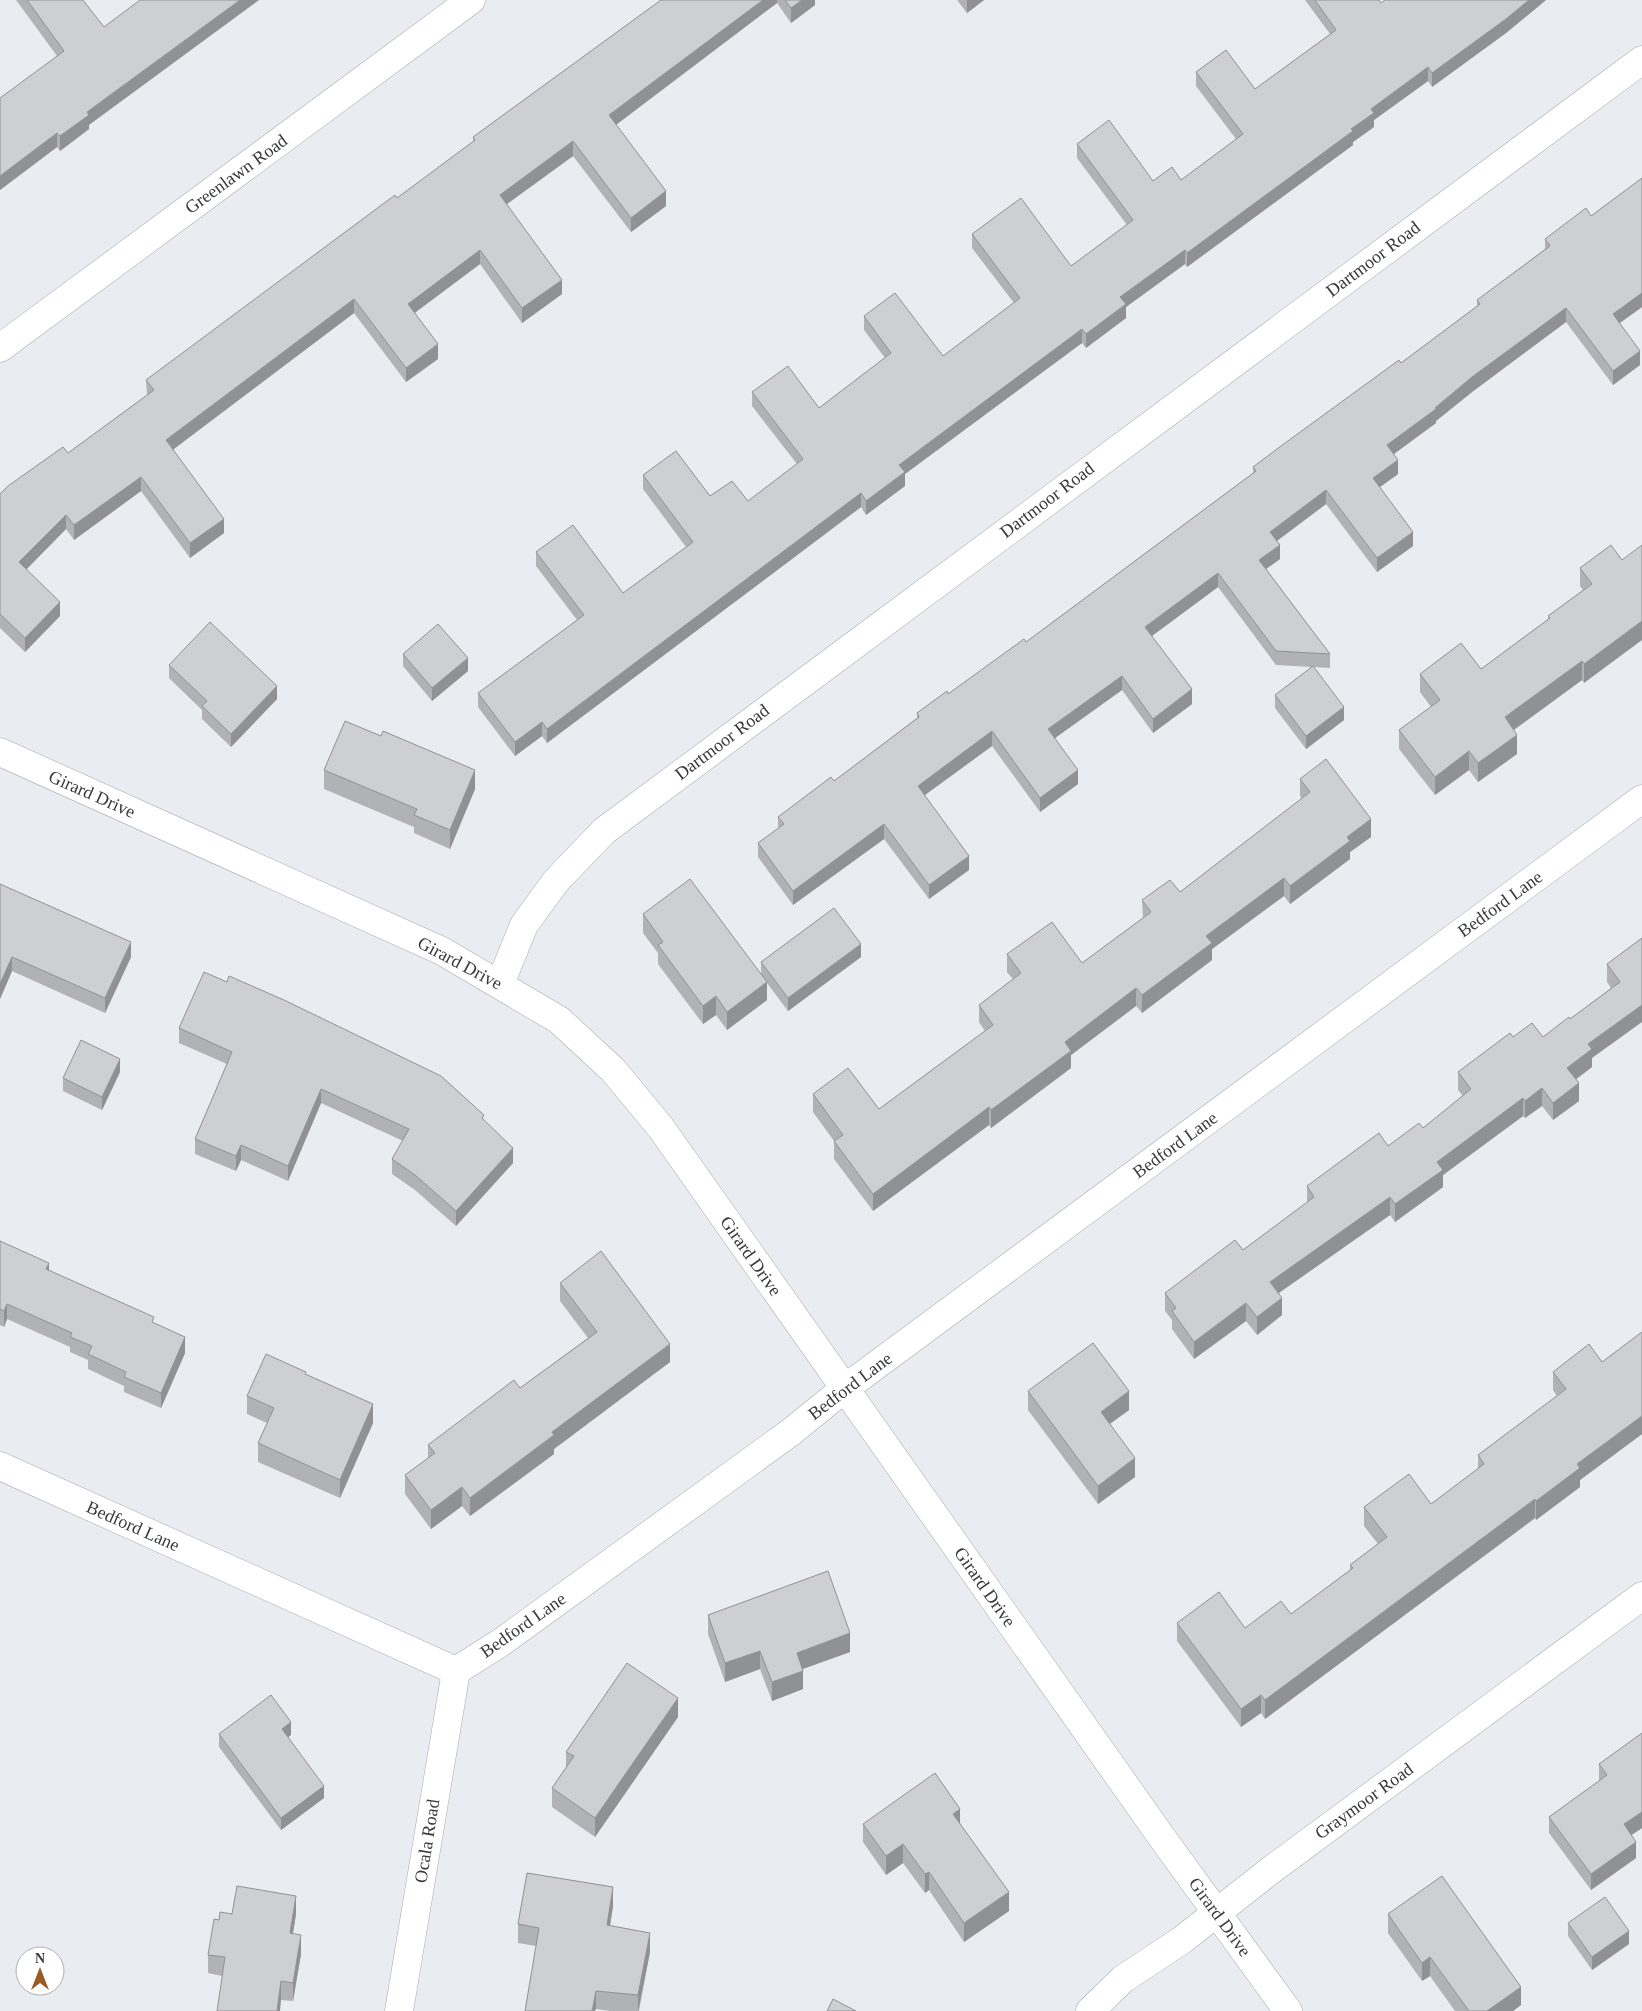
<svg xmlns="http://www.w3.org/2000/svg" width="1642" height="2011" font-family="'Times New Roman',serif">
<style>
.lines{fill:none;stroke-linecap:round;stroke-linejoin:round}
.minor-casing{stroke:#a7aaae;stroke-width:29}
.minor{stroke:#fff;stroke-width:28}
.wall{fill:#b1b2b5}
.shaded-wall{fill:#909194}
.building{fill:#cecfd3;stroke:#909194}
.labels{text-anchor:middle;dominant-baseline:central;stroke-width:4.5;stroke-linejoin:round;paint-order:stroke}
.street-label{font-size:18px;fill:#373839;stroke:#fff}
</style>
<rect width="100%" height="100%" fill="#e9edf1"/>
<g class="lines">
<defs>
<g id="minor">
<polyline points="0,348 471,0"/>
<polyline points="0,752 442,951 559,1020 613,1070 661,1128 1163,1839 1288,2011"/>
<polyline points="500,984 524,925 556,881 604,831 1642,60"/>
<polyline points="0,1466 456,1671 503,1641 791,1432 844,1389 1642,799"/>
<polyline points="399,2011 456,1671"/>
<polyline points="1090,2011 1123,1979 1182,1940 1271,1870 1642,1596"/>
</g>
</defs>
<use href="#minor" class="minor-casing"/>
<use href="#minor" class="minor"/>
</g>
<g class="wall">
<polygon points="16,0 83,0 89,129 60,151 57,147 0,190 57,56"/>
<polygon points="661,0 815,0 815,5 791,23 777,3 616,125 666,206 631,232 573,156 507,204 562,294 522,323 480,264 414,313 438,359 406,382 354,313 173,449 224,533 190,558 141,491 74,540 66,529 26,569 60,616 25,652 0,628 0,494 68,453 147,395 146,380 397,198 473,142 473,137"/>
<polygon points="957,0 984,0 967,13"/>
<polygon points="1305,0 1379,0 1381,3 1385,0 1546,0 1506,33 1432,87 1428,81 1374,120 1374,127 1353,142 1353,145 1187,267 1185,264 1126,307 1126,318 1086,348 1082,343 905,474 905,486 866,515 861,507 547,743 542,736 515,756 478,707 478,693 577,620 536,566 536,552 623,593 686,547 643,489 643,475 710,496 748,501 797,464 752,406 752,392 819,408 885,358 864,330 864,316 943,356 1014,303 972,248 972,234 1071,266 1127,225 1077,158 1077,144 1153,181 1181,180 1236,139 1196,86 1196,72 1255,89 1330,34"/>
<polygon points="1642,178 1642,307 1619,323 1640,365 1613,385 1566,322 1472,392 1436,421 1436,423 1394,454 1398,474 1380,487 1413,546 1377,572 1326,504 1277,541 1280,559 1266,569 1330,654 1330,668 1314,667 1344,720 1306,749 1275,708 1275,695 1312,667 1276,665 1218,587 1152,636 1192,704 1153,733 1122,690 1055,738 1078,784 1040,812 992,746 925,795 969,870 929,899 884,839 793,905 758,857 758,843 778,828 778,817 834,781 917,718 917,713 948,694 1026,642 1253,473 1253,467 1401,363 1477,306 1477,300 1545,249 1545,239 1591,216"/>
<polygon points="1611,545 1584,683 1582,680 1514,730 1517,754 1478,782 1469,770 1435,795 1399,749 1399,730 1431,707 1420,692 1420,674 1481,669 1548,619 1548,616 1583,590 1580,586 1580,568"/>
<polygon points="403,654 468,671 432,701 403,666"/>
<polygon points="169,665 277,699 231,747 202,719 202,710 169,678"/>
<polygon points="324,770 475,789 450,849 414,833 414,827 324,789"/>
<polygon points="1300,779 1371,837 1350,852 1350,859 1290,904 1284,896 1212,949 1212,960 1142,1013 1136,1006 1071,1055 1071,1068 991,1128 989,1125 873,1211 834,1159 834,1141 813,1112 813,1094 879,1109 985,1031 979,1022 979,1005 1013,979 1007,972 1007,954 1082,963 1143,918 1142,900 1180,892 1302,799 1300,796"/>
<polygon points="0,884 131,957 105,1013 12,971 0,999"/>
<polygon points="643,914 761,974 761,962 861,957 788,1011 767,983 767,1000 727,1030 716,1015 703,1024 658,964 658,953 643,933"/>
<polygon points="1642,938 1592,1058 1592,1067 1576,1079 1579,1101 1553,1120 1542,1106 1525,1118 1523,1116 1443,1175 1443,1187 1395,1222 1390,1215 1279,1293 1282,1315 1257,1335 1246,1321 1194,1359 1172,1329 1172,1320 1165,1311 1165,1293 1243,1250 1307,1203 1307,1186 1423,1128 1463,1096 1458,1090 1458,1072 1513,1037 1543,1037 1570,1019 1611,988 1607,982 1607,964"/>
<polygon points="179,1028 484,1120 513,1163 456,1226 415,1190 392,1174 392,1159 403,1141 321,1103 288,1181 241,1160 236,1171 195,1154 195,1139 227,1064 179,1043"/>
<polygon points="120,1072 102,1110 63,1091 63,1078"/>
<polygon points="0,1241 49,1271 154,1323 185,1353 161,1408 124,1392 124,1386 88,1369 88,1360 70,1352 70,1347 7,1319 4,1327 0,1325"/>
<polygon points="560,1283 670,1362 554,1449 554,1454 470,1516 462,1506 431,1529 405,1494 405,1475 428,1458 428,1445 520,1388 588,1338 560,1301"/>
<polygon points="1642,1332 1642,1434 1580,1480 1580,1487 1536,1520 1535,1518 1265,1719 1261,1713 1241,1727 1177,1641 1177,1623 1245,1628 1291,1614 1350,1570 1350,1565 1378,1544 1364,1526 1364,1507 1431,1504 1478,1469 1478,1455 1557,1396 1553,1390 1553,1372 1602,1362"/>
<polygon points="306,1375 373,1423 340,1498 258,1462 258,1443 267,1423 247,1414 247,1396"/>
<polygon points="1028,1391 1129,1410 1110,1424 1135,1477 1098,1504 1028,1410"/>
<polygon points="708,1615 850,1652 803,1669 803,1689 772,1701 760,1669 725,1682 708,1634"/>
<polygon points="678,1717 595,1837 552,1807 552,1788 566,1767 566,1752"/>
<polygon points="1642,1733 1642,1828 1631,1835 1636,1858 1591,1890 1549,1833 1549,1817 1599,1781 1599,1764"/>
<polygon points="219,1734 291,1735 288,1737 324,1798 281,1830 219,1747"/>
<polygon points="960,1823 1009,1911 964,1942 929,1890 925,1893 903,1863 886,1875 863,1842 863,1824"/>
<polygon points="613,1906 610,1926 650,1952 639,2011 610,2011 596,2009 536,1946 518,1943 518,1924"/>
<polygon points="232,1914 296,1914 293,1933 301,1954 293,2001 281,2000 222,1976 208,1973 208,1955"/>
<polygon points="1388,1914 1521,2005 1513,2011 1455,2011 1430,1976 1422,1981 1388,1933"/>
<polygon points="1568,1923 1629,1944 1592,1970 1568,1936"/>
</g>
<g class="shaded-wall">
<polygon points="240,0 259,0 89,125 89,129 60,151 60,136 87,112"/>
<polygon points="763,0 777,0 777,3 609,130 609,115"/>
<polygon points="802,0 815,0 815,5 791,23 791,8"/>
<polygon points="967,0 984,0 967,13"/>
<polygon points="1529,0 1546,0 1506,33 1432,87 1432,73"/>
<polygon points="1428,67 1428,81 1374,120 1374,127 1353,142 1353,145 1187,267 1187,253 1351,129 1371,109"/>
<polygon points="57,133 57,147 0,190 0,176"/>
<polygon points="573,141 573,156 500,209 500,195"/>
<polygon points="666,191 666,206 631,232 631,218"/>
<polygon points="480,250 480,264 408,318 408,304"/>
<polygon points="1185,250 1185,264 1126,307 1126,318 1086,348 1086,334 1120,297"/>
<polygon points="562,280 562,294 522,323 522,308"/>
<polygon points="1642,293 1642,307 1613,328 1613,314"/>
<polygon points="354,299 354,313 166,455 166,440"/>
<polygon points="1566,308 1566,322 1472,392 1436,421 1436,423 1387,459 1387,445 1472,377"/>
<polygon points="1082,329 1082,343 905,474 905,486 866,515 866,501 899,465"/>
<polygon points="438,344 438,359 406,382 406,368"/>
<polygon points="1640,351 1640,365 1613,385 1613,371"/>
<polygon points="1398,460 1398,474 1373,492 1373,478"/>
<polygon points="141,477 141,491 74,540 74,525"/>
<polygon points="1326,490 1326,504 1270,546 1270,532"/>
<polygon points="861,493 861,507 547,743 547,729"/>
<polygon points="66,515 66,529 19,577 19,562"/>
<polygon points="224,519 224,533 190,558 190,543"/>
<polygon points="1413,532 1413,546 1377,572 1377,558"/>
<polygon points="1280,545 1280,559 1259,574 1259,560"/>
<polygon points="1218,573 1218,587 1145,641 1145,627"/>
<polygon points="60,602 60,616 25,652 25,638"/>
<polygon points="1642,621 1642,640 1584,683 1584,664"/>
<polygon points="468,658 468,671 432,701 432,688"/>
<polygon points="1582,661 1582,680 1505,736 1505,717"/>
<polygon points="1122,676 1122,690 1048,743 1048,729"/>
<polygon points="277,686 277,699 231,747 231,734"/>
<polygon points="1192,689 1192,704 1153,733 1153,719"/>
<polygon points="1344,707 1344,720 1306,749 1306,736"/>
<polygon points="542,722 542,736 515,756 515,742"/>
<polygon points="992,731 992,746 918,800 918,786"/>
<polygon points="1517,735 1517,754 1478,782 1478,763"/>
<polygon points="1469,751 1469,770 1435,795 1435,777"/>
<polygon points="475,770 475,789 450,849 450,830"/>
<polygon points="1078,770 1078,784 1040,812 1040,798"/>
<polygon points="1371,819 1371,837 1350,852 1350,859 1290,904 1290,886 1347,837"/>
<polygon points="884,824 884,839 793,905 793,891"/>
<polygon points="969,856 969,870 929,899 929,885"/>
<polygon points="1284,878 1284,896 1212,949 1212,960 1142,1013 1142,995 1206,936"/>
<polygon points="131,942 131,957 105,1013 105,998"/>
<polygon points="861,944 861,957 788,1011 788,998"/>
<polygon points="12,957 12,971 0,999 0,984"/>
<polygon points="767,982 767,1000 727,1030 727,1012"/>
<polygon points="1136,988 1136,1006 1071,1055 1071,1068 991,1128 991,1110 1065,1042"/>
<polygon points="716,996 716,1015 703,1024 703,1006"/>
<polygon points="1642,1005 1642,1022 1592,1058 1592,1067 1567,1086 1567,1068 1588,1044"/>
<polygon points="120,1059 120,1072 102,1110 102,1097"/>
<polygon points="1579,1083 1579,1101 1553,1120 1553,1103"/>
<polygon points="1542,1088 1542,1106 1525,1118 1525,1101"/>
<polygon points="321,1089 321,1103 288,1181 288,1166"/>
<polygon points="1523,1098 1523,1116 1443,1175 1443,1187 1395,1222 1395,1204 1437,1162"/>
<polygon points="989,1107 989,1125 873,1211 873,1194"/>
<polygon points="241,1145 241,1160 236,1171 236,1156"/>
<polygon points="513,1148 513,1163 456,1226 456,1211"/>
<polygon points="1390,1197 1390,1215 1270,1299 1270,1282"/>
<polygon points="49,1263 49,1278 46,1269"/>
<polygon points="1282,1298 1282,1315 1257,1335 1257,1317"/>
<polygon points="1246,1303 1246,1321 1194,1359 1194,1342"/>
<polygon points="7,1304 7,1319 4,1327 4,1311"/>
<polygon points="185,1337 185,1353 161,1408 161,1393"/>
<polygon points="670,1344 670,1362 554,1449 554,1454 470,1516 470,1498 552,1432"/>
<polygon points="1129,1391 1129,1410 1101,1430 1101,1412"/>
<polygon points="373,1404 373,1423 340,1498 340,1480"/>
<polygon points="1642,1416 1642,1434 1580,1480 1580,1487 1536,1520 1536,1501 1577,1464"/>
<polygon points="1135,1458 1135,1477 1098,1504 1098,1486"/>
<polygon points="462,1487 462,1506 431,1529 431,1510"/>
<polygon points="1535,1499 1535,1518 1265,1719 1265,1700"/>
<polygon points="850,1633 850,1652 797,1671 797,1653"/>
<polygon points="760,1651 760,1669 725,1682 725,1663"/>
<polygon points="803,1671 803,1689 772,1701 772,1682"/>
<polygon points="1261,1695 1261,1713 1241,1727 1241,1709"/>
<polygon points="678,1698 678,1717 595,1837 595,1818"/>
<polygon points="291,1722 291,1735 282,1742 282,1729"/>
<polygon points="324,1786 324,1798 281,1830 281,1818"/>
<polygon points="960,1809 960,1828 953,1814"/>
<polygon points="1642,1812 1642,1828 1624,1840 1624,1824"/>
<polygon points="1636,1842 1636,1858 1591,1890 1591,1874"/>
<polygon points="903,1844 903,1863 886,1875 886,1856"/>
<polygon points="929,1872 929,1890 925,1893 925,1874"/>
<polygon points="613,1887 613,1906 607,1944 607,1925"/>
<polygon points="1009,1892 1009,1911 964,1942 964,1923"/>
<polygon points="296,1896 296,1914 290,1952 290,1933"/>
<polygon points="1629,1931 1629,1944 1592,1970 1592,1957"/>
<polygon points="650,1933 650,1952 638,2011 638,1995"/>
<polygon points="301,1935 301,1954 293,2001 293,1983"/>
<polygon points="1430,1957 1430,1976 1422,1981 1422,1963"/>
<polygon points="281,1981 281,2000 280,2011 277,2011"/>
<polygon points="1521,1987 1521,2005 1513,2011 1487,2011"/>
<polygon points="596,1991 596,2009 595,2011 592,2011"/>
</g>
<g class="building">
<polygon points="27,0 83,0 104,27 140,0 240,0 87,112 89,115 60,136 57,133 0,176 0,98 64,51"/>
<polygon points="661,0 763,0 609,115 666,191 631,218 573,141 500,195 562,280 522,308 480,250 408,304 438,344 406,368 354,299 166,440 224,519 190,543 141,477 74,525 66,515 19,562 60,602 25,638 0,614 0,494 8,486 63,447 68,453 154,390 146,380 395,195 397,198 475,140 473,137"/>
<polygon points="785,0 802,0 791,8"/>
<polygon points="1315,0 1379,0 1381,3 1385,0 1529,0 1506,19 1432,73 1428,67 1371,109 1374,113 1351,129 1353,131 1187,253 1185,250 1120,297 1126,304 1086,334 1082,329 899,465 905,472 866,501 861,493 547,729 542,722 515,742 478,693 584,615 536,552 573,525 623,593 693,542 643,475 676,451 710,496 732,481 748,501 803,459 752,392 788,366 819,408 891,353 864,316 895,293 943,356 1020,298 972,234 1021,198 1071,266 1133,220 1077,144 1109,120 1153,181 1172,167 1181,180 1243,134 1196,72 1226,50 1255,89 1336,30"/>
<polygon points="1642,178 1642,293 1613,314 1640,351 1613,371 1566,308 1472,377 1435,408 1436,409 1387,445 1398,460 1373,478 1413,532 1377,558 1326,490 1270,532 1280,545 1259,560 1330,654 1276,651 1218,573 1145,627 1192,689 1153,719 1122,676 1048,729 1078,770 1040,798 992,731 918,786 969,856 929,885 884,824 793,891 758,843 784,824 778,817 831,777 834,781 919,717 917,713 947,691 948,694 1024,639 1026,642 1256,471 1253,467 1281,446 1399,360 1401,363 1480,304 1477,300 1550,246 1545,239 1586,208 1591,216"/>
<polygon points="1611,545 1622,560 1642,545 1642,621 1584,664 1582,661 1505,717 1517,735 1478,763 1469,751 1435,777 1399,730 1440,700 1420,674 1461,643 1481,669 1550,618 1548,616 1592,584 1580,568"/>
<polygon points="210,622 277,686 231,734 202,706 207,701 169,665"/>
<polygon points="438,624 468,658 432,688 403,654"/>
<polygon points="1313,666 1344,707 1306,736 1275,695"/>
<polygon points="345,721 381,736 383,731 475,770 450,830 414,815 417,809 324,770"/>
<polygon points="1326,759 1371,819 1347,837 1350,841 1290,886 1284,878 1206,936 1212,943 1142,995 1136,988 1065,1042 1071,1051 991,1110 989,1107 873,1194 834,1141 843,1135 813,1094 848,1068 879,1109 993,1025 979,1005 1021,973 1007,954 1052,922 1082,963 1151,912 1142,900 1170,880 1180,892 1310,792 1300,779"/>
<polygon points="690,879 767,982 727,1012 716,996 703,1006 658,945 663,942 643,914"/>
<polygon points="0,884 131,942 105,998 12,957 0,984"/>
<polygon points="834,908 861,944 788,998 761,962"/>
<polygon points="1642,938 1642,1005 1588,1044 1592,1049 1567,1068 1579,1083 1553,1103 1542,1088 1525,1101 1523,1098 1437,1162 1443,1170 1395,1204 1390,1197 1270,1282 1282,1298 1257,1317 1246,1303 1194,1342 1172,1311 1176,1308 1165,1293 1235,1240 1243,1250 1314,1197 1307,1186 1379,1133 1388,1146 1419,1123 1423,1128 1471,1089 1458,1072 1510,1033 1513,1037 1532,1023 1543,1037 1569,1017 1570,1019 1620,982 1607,964"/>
<polygon points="204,972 227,982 229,976 284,1000 441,1076 484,1115 482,1118 513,1148 456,1211 415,1175 392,1159 409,1129 321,1089 288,1166 241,1145 236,1156 195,1139 232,1052 179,1028"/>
<polygon points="81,1040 120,1059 102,1097 63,1078"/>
<polygon points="0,1241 49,1263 46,1269 154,1317 152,1322 185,1337 161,1393 124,1377 126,1372 88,1354 92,1346 70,1337 72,1333 7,1304 4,1311 0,1309"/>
<polygon points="601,1251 670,1344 552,1432 554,1435 470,1498 462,1487 431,1510 405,1475 435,1453 428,1445 514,1380 520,1388 597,1332 560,1283"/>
<polygon points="1642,1332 1642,1416 1577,1464 1580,1468 1536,1501 1535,1499 1265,1700 1261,1695 1241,1709 1177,1623 1219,1592 1245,1628 1281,1601 1291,1614 1353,1568 1350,1565 1387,1537 1364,1507 1409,1474 1431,1504 1484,1464 1478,1455 1566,1389 1553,1372 1589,1344 1602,1362"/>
<polygon points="1093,1343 1129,1391 1101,1412 1135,1458 1098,1486 1028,1391"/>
<polygon points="266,1354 306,1372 305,1374 373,1404 340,1480 258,1443 274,1408 247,1396"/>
<polygon points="828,1571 850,1633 797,1653 803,1671 772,1682 760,1651 725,1663 708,1615"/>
<polygon points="627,1663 678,1698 595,1818 552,1788 574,1756 566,1752"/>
<polygon points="271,1695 291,1722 282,1729 324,1786 281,1818 219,1734"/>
<polygon points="1642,1733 1642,1812 1624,1824 1636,1842 1591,1874 1549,1817 1607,1775 1599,1764"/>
<polygon points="935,1773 960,1809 953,1814 1009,1892 964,1923 929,1872 925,1874 903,1844 886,1856 863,1824"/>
<polygon points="527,1873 613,1887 607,1925 650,1933 638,1995 596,1991 592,2011 525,2011 539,1928 518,1924"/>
<polygon points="1442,1876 1521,1987 1487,2011 1469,2011 1430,1957 1422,1963 1388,1914"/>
<polygon points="237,1886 296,1896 290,1933 301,1935 293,1983 281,1981 277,2011 217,2011 225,1957 208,1955 214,1919 219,1920 220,1912 232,1914"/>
<polygon points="1605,1897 1629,1931 1592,1957 1568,1923"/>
<polygon points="833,1999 856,2011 827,2011"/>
</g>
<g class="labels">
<g class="street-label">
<text transform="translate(236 174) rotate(-36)">Greenlawn Road</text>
<text transform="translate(1373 259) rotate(-37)">Dartmoor Road</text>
<text transform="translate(1047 500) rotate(-37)">Dartmoor Road</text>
<text transform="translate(722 742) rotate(-37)">Dartmoor Road</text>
<text transform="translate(92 794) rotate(24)">Girard Drive</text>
<text transform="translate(1500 904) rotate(-36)">Bedford Lane</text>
<text transform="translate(460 963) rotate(28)">Girard Drive</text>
<text transform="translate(1175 1145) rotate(-36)">Bedford Lane</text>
<text transform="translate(751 1256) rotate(55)">Girard Drive</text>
<text transform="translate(850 1386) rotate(-37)">Bedford Lane</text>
<text transform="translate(133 1526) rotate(24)">Bedford Lane</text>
<text transform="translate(985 1587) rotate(55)">Girard Drive</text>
<text transform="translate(523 1625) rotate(-35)">Bedford Lane</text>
<text transform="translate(1364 1801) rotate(-36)">Graymoor Road</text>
<text transform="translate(427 1841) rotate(-81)">Ocala Road</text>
<text transform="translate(1220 1917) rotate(54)">Girard Drive</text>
</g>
</g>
<g transform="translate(40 1971)"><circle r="24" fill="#ffffff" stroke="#afafb0"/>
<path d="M0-4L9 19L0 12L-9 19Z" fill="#9a5a25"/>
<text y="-8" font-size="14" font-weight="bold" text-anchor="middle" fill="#373839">N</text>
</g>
</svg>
